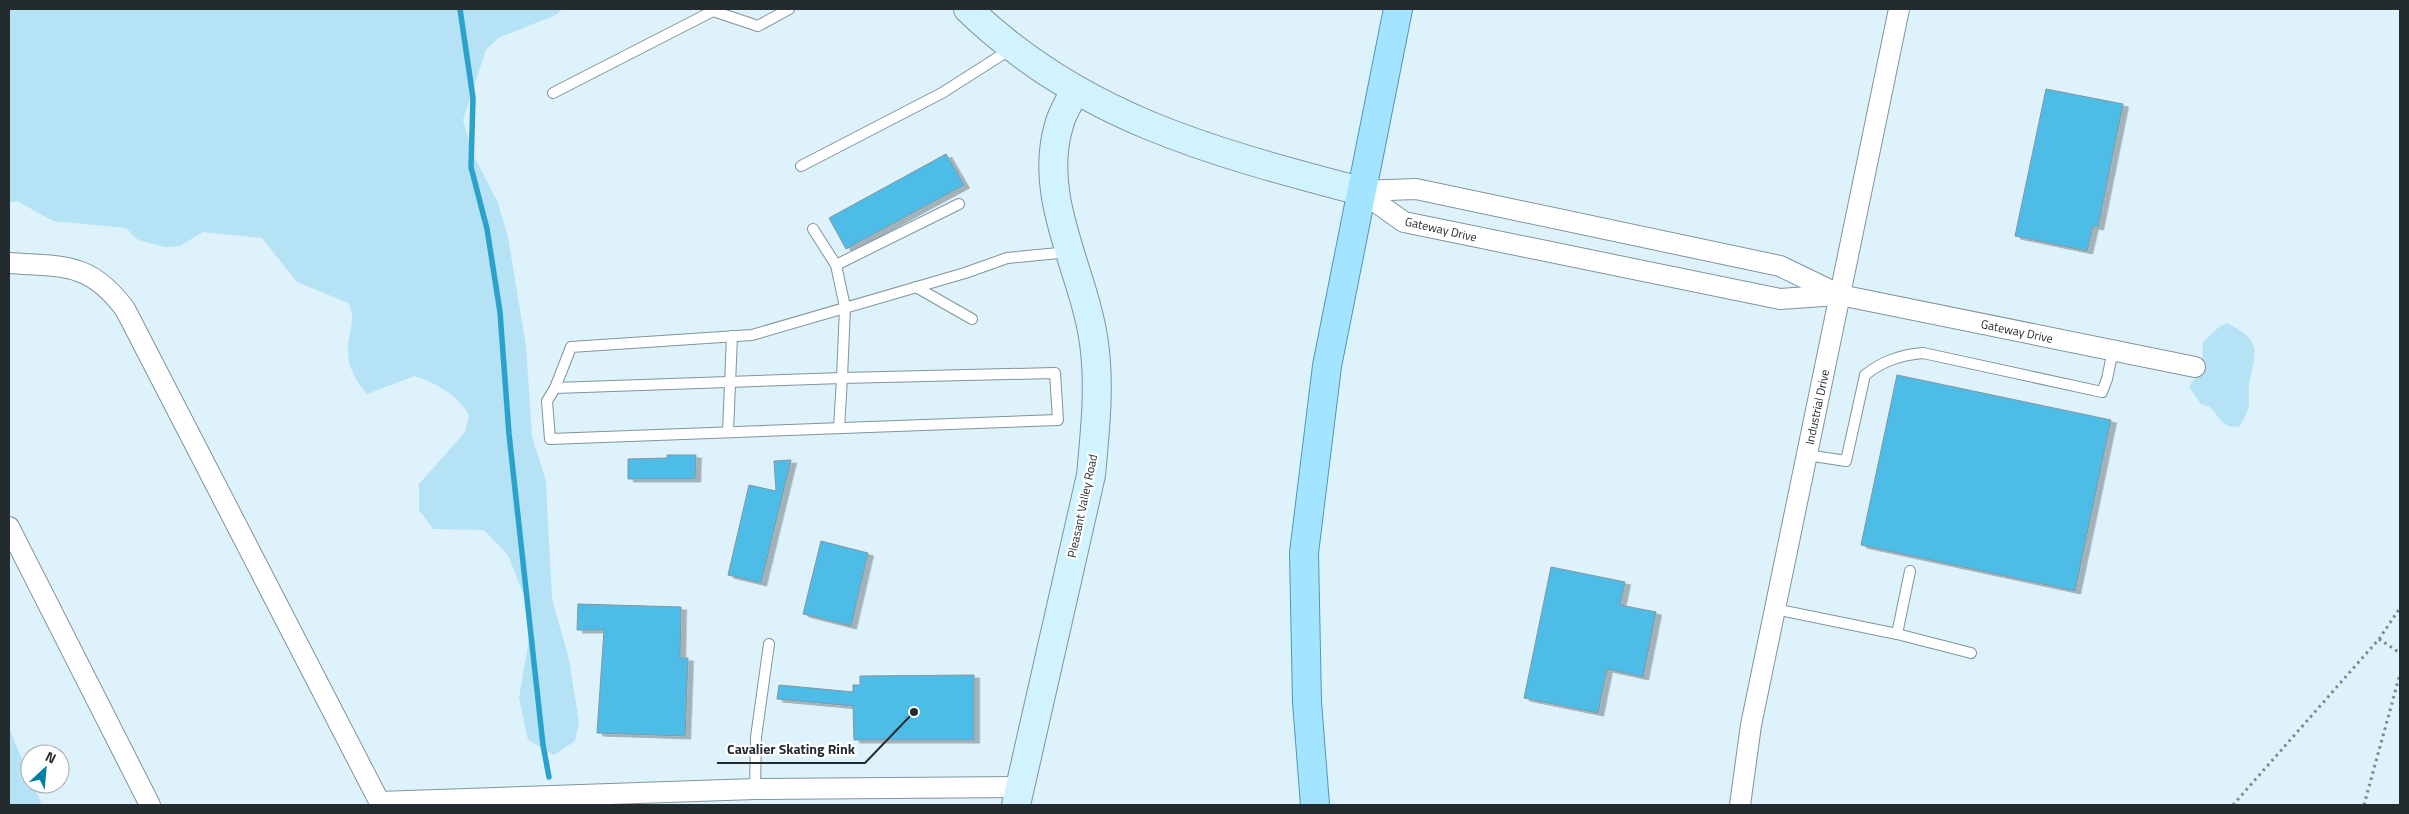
<svg xmlns="http://www.w3.org/2000/svg" width="2409" height="814" font-family="'Titillium Web',sans-serif">
<style>
.green{fill:#b6e2f6}
.lines{fill:none;stroke-linecap:round;stroke-linejoin:round}
.stream{stroke:#2aa2cc;stroke-width:5.5}
.building{fill:#4dbde8;stroke:#83969f;filter:url(#shadow)}
.lane-casing{stroke:#81949c;stroke-width:12}
.street-casing{stroke:#81949c;stroke-width:22}
.secondary-casing{stroke:#81949c;stroke-width:30}
.primary-casing{stroke:#4e98b6;stroke-width:30}
.path{stroke:#7a878d;stroke-width:3;stroke-dasharray:2.5 4;stroke-linecap:butt}
.lane{stroke:#fff;stroke-width:10}
.street{stroke:#fff;stroke-width:20}
.secondary{stroke:#d1f2ff;stroke-width:28}
.primary{stroke:#a3e4fe;stroke-width:28}
.labels{text-anchor:middle;dominant-baseline:central;stroke-width:4.5;stroke-linejoin:round;paint-order:stroke}
.street-label{font-size:12px;fill:#242b2f;stroke:#fff}
.leader{fill:none;stroke:#242b2f;stroke-width:2}
.callout-dot{fill:#242b2f;stroke:#fff;stroke-width:2}
.callout-label{font-size:14px;text-anchor:middle;font-weight:bold;fill:#242b2f;stroke:#fff;stroke-width:4.5;stroke-linejoin:round;paint-order:stroke}
</style>
<defs>
<filter id="shadow"><feDropShadow dx="5.5" dy="3" stdDeviation="0" flood-color="#0004"/></filter>
</defs>
<rect width="100%" height="100%" fill="#def2fc"/>
<g class="green">
<path d="M9 9H563L556 15 498 38 486 50 463 120 473 154 498 203 508 237 526 346 532 437 546 481 552 599 569 659 579 723 575 741 554 755 528 740 519 698 529 639 528 606 508 555 484 530 433 529 419 510V484L465 432 469 415C457 394 437 384 415 376L367 394C357 382 349 370 348 354 346 338 358 318 348 303L297 282 262 238 203 232 180 246 165 247 138 240 126 228 53 221 17 201 9 203Z"/>
<path d="M2227 323C2263 342 2256 350 2249 385 2248 391 2249 398 2249 404 2248 412 2243 420 2240 426L2231 427 2223 423 2210 407 2201 404 2189 387 2202 366 2203 342 2219 327Z"/>
<polygon points="9,728 30,778 30,784 33,784 42,805 9,805"/>
</g>
<g class="lines">
<polyline class="stream" points="460,9 473,98 471,167 487,229 500,312 509,434 543,745 549,777"/>
</g>
<g class="building">
<polygon points="2046,89 2123,104 2098,227 2093,226 2087,251 2015,236"/>
<polygon points="946,154 964,185 846,249 829,218"/>
<polygon points="1897,375 2111,420 2075,591 1861,545"/>
<polygon points="667,455 696,455 695,479 628,479 628,459 667,458"/>
<polygon points="791,460 761,583 728,575 749,485 776,491 774,461"/>
<polygon points="821,541 868,553 851,626 803,614"/>
<polygon points="1551,567 1625,582 1620,605 1656,612 1643,677 1607,669 1598,713 1524,698"/>
<polygon points="578,604 681,607 680,658 688,658 685,736 597,733 604,630 577,630"/>
<polygon points="974,675 974,740 854,740 853,706 777,699 779,685 853,692 853,685 860,685 860,676"/>
</g>
<g class="lines">
<defs>
<g id="lane">
<polyline points="553,93 713,11 758,26 789,9"/>
<polyline points="801,166 942,93 1011,49"/>
<polyline points="813,229 836,265 845,307 842,378 1055,373 1058,420 550,439 547,401 555,388 571,347 752,335 965,273 1007,258 1069,252"/>
<polyline points="836,265 959,204"/>
<polyline points="916,287 972,319"/>
<polyline points="555,388 842,378 839,428"/>
<polyline points="728,432 732,336"/>
<path d="M1807 455 1846 461 1865 375C1883 361 1900 355 1923 353L2102 392 2107 379 2113 350"/>
<polyline points="1775,609 1897,634 1971,653"/>
<polyline points="1897,634 1910,571"/>
<polyline points="755,789 756,737 769,644"/>
</g>
<g id="street">
<polyline points="1360,191 1416,189 1780,266 1840,295 2195,367"/>
<polyline points="1360,191 1404,222 1780,299 1838,295"/>
<path d="M9 263C63 267 89 261 125 309L381 805"/>
<polyline points="9,527 150,805"/>
<polyline points="379,802 755,789 1020,787"/>
<polyline points="1740,805 1751,725 1899,9"/>
</g>
<g id="secondary">
<path d="M968 9C1081 118 1213 152 1360 191"/>
<path d="M1016 805 1091 475C1095 432 1100 386 1094 343 1084 270 1037 199 1059 125 1062 113 1070 101 1075 90"/>
</g>
<polyline id="primary" points="1315,805 1307,702 1304,553 1327,366 1398,9"/>
</defs>
<use href="#lane" class="lane-casing"/>
<use href="#street" class="street-casing"/>
<use href="#secondary" class="secondary-casing"/>
<use href="#primary" class="primary-casing"/>
<g class="path">
<polyline points="2379,639 2400,653"/>
<polyline points="2233,805 2379,639 2400,608"/>
<polyline points="2364,805 2400,674"/>
</g>
<use href="#lane" class="lane"/>
<use href="#street" class="street"/>
<use href="#secondary" class="secondary"/>
<use href="#primary" class="primary"/>
</g>
<g class="labels">
<g class="street-label">
<text transform="translate(1441 229) rotate(13)">Gateway Drive</text>
<text transform="translate(2017 331) rotate(12)">Gateway Drive</text>
<text transform="translate(1817 407) rotate(-78)">Industrial Drive</text>
<text transform="translate(1082 506) rotate(-78)">Pleasant Valley Road</text>
</g>
</g>
<path class="leader" d="M914 712L865 763H717"/>
<circle class="callout-dot" cx="914" cy="712" r="5"/>
<g class="callout-label">
<text x="791" y="754">Cavalier Skating Rink</text>
</g>
<rect width="2409" height="814" fill="none" stroke="#242b2f" stroke-width="20"/>
<g transform="translate(45 769) rotate(26)"><circle r="24" fill="#ffffff" stroke="#a7aaac"/>
<path d="M0-4L9 19L0 12L-9 19Z" fill="#0280a5"/>
<text y="-8" font-size="14" font-weight="bold" text-anchor="middle" fill="#242b2f">N</text>
</g>
</svg>
